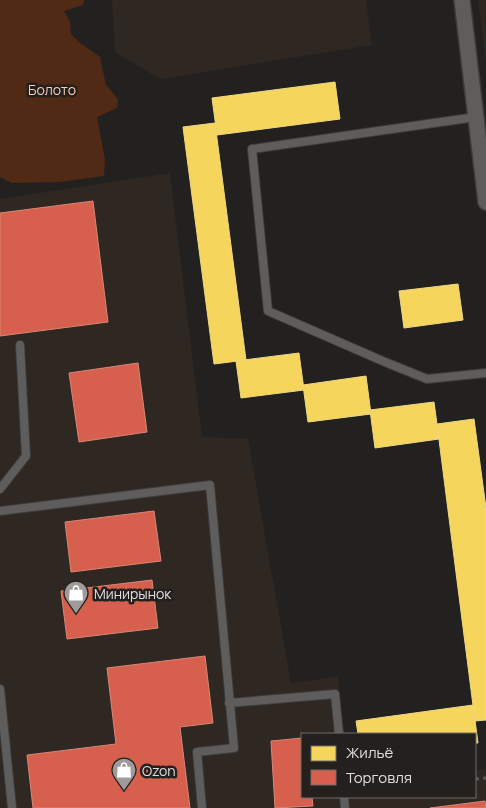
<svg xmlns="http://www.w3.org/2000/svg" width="486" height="808" font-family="Manrope,sans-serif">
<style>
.built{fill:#2f2722}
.green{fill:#502a14}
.homes{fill:#f6d55c;stroke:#efd782}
.shops{fill:#d6604d;stroke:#d98678}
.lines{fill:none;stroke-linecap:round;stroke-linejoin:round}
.service-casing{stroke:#3e3c3b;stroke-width:10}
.minor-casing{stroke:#3e3c3b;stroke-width:18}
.path{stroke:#595856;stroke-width:3;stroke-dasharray:4 4;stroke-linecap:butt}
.service{stroke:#5f5d5c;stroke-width:8}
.minor{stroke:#5f5d5c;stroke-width:15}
.labels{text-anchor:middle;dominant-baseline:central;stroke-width:5;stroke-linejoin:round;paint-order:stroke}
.park-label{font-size:14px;fill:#f8cbb5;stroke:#24201e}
.poi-label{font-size:14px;fill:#e0dddc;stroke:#24201e;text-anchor:start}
</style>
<rect width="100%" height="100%" fill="#23211f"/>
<g class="built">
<polygon points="112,0 366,0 372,45 160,79 115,52"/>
<polygon points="478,0 486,0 486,64"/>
<polygon points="170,173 202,437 248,439 291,683 338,677 344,734 302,734 302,797 475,797 475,771 486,769 486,808 0,808 0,199"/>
</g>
<polygon class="green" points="0,0 84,0 83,5 64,11 70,22 71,34 80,43 100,57 106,85 118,99 117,108 97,117 105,160 104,176 59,182 12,183 0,177"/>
<g class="homes">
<polygon points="335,82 340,119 217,135 212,98"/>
<polygon points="215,123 246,360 214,364 183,127"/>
<polygon points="458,284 463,320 404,328 399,291"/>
<polygon points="299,353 304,390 241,398 236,361"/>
<polygon points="366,376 371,414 308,422 303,385"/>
<polygon points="434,402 439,439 375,448 370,410"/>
<polygon points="474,419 486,508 486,720 475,721 437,424"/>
<polygon points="473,705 478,743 475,743 475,734 358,734 356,721"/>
</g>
<g class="shops">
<polygon points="93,201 108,322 0,336 0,213"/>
<polygon points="138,363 147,432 79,442 69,373"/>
<polygon points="154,511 161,561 71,572 65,522"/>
<polygon points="152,580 158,628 67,639 61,591"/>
<polygon points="205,656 213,723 180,727 190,808 33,808 27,755 116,744 107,668"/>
<polygon points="302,738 302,797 312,797 313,806 275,808 271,741"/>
<polygon points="485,801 486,808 430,808"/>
</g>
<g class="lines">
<defs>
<g id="service">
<polyline points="476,117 252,149 268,311 385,362 427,379 486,373"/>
<polyline points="0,489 26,456 20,345"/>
<polyline points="0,511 210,485 234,748 197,752 202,808"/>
<polyline points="0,689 12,808"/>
<polyline points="229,703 335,694 339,734"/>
<polyline points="344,797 345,808"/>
</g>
<polyline id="minor" points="462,0 486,202"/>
</defs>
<use href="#service" class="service-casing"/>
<use href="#minor" class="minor-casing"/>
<polyline class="path" points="475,779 486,778"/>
<use href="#service" class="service"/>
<use href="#minor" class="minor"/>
</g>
<defs>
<symbol id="shop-pin" viewBox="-11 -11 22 30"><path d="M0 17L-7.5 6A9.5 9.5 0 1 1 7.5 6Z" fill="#9e9b9a" stroke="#24201e"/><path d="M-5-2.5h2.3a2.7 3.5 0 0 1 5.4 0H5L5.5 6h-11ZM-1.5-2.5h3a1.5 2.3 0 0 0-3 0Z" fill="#fff"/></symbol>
</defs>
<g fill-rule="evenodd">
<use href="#shop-pin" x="62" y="579" width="28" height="38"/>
<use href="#shop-pin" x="110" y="756" width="28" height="38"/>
</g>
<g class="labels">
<g class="park-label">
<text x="52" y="89">Болото</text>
</g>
<g class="poi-label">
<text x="94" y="593">Минирынок</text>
<text x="142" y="770">Ozon</text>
</g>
</g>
<rect x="301" y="733" width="175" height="65" fill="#24201e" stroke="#6f6c6a"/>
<rect x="311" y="746" width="25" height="15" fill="#f6d55c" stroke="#6f6c6a"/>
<text x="346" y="758" font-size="15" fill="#e0dddc">Жильё</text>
<rect x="311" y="770" width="25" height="15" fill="#d6604d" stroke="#6f6c6a"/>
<text x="346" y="783" font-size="15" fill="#e0dddc">Торговля</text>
</svg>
